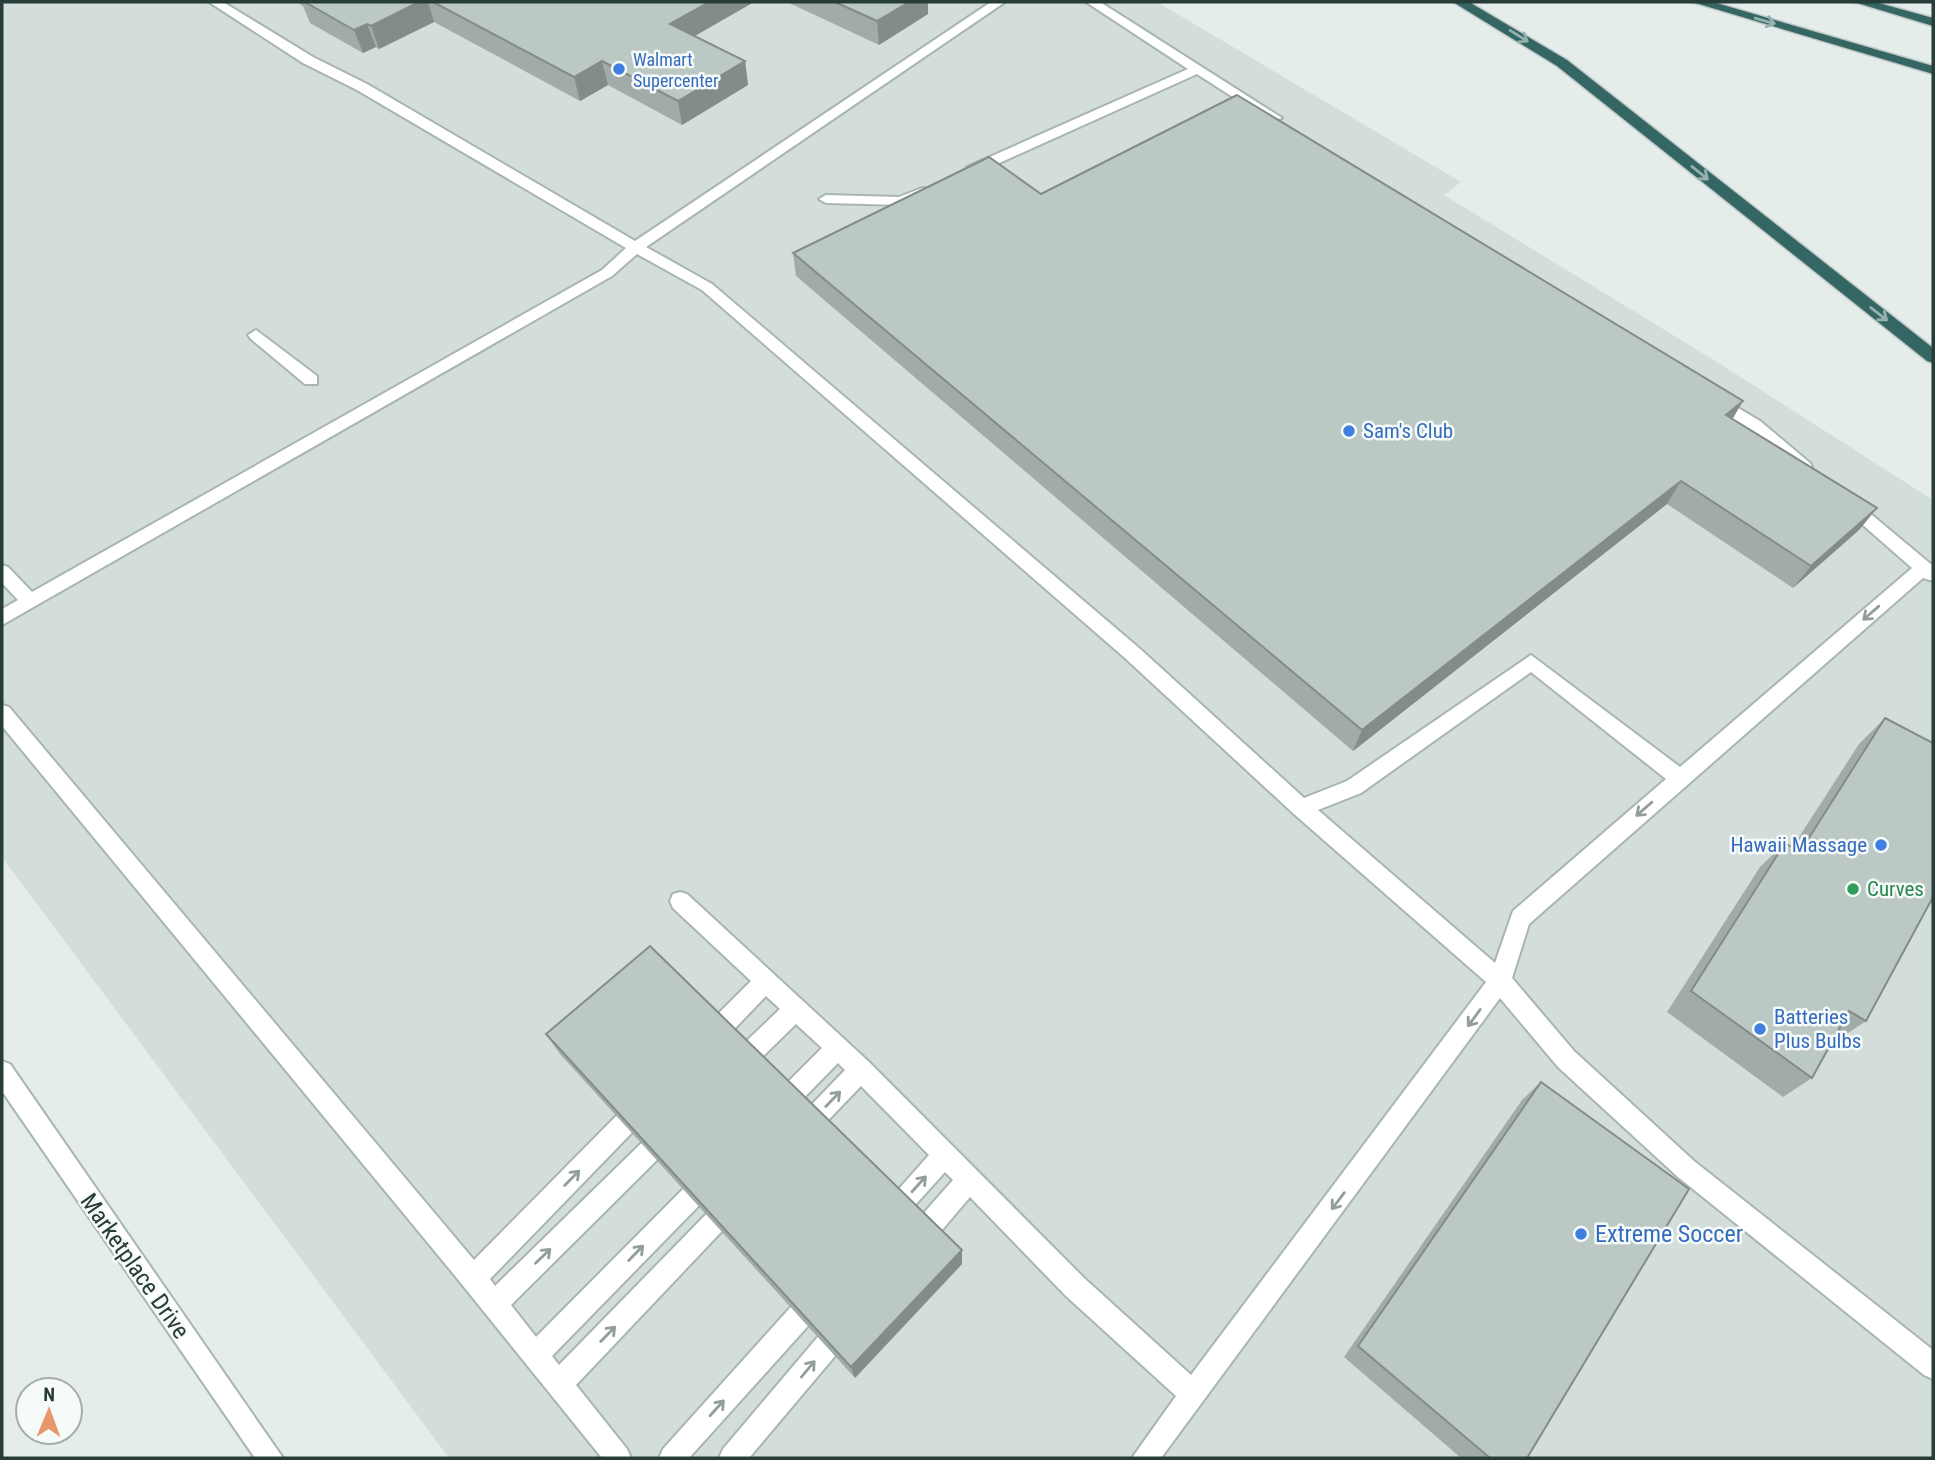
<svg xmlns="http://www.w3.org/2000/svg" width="1935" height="1460" font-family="'Roboto Condensed',sans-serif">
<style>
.built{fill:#d3ddda}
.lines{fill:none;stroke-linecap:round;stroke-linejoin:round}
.service-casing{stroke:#a8b5b2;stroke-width:4}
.motorway-casing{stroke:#c2c9c8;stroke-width:3}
.service{fill:#fff;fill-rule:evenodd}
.motorway{fill:#346763;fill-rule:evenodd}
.wall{fill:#a1aca9}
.shaded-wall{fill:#838c89}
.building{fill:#bbc8c4;stroke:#838c89;stroke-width:2}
.oneway{stroke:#95b0ae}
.oneway2{stroke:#929e9c}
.shop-dot{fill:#3f7fe0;stroke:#f6faf8;stroke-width:2.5}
.leisure-dot{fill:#2e9e5b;stroke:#f6faf8;stroke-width:2.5}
.labels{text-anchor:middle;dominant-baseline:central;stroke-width:5;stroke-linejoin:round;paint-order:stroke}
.far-shop-label{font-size:18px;fill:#366cbe;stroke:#f6faf8;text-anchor:start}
.shop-label{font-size:21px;fill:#366cbe;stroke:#f6faf8;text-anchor:start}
.leisure-label{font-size:21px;fill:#27864d;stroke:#f6faf8;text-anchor:start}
.near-shop-label{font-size:24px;fill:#366cbe;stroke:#f6faf8;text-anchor:start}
.near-street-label{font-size:24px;fill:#263d3a;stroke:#f6faf8}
</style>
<rect width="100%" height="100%" fill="#e5edeb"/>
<polygon class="built" points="2,2 1157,2 1461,182 1444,195 1717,362 1933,500 1933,1458 449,1458 2,857"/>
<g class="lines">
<defs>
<g id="service">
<path d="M209 2H223L313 57 367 84 635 241 991 2H1005L646 247 712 284 1139 648 1304 798 1347 781 1531 655 1680 767 1912 568 1839 504 1842 500H1854L1933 566V581L1923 578 1529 924 1512 978 1574 1051 1694 1161 1933 1350V1379L1924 1375 1678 1177 1558 1067 1500 998 1161 1458H1132L1176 1396 1066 1296 970 1197 925 1250 916 1253 907 1250 904 1241 907 1232 953 1180 945 1172 898 1224 890 1228 882 1224 878 1216 882 1208 929 1155 861 1086 811 1138 803 1141 795 1138 791 1130 795 1122 845 1070 838 1063 788 1114 780 1117 772 1114 769 1106 772 1098 822 1048 796 1024 746 1073 738 1076 730 1073 727 1065 730 1057 780 1009 766 996 717 1047 709 1050 701 1047 698 1039 701 1031 751 981 673 908 670 901 673 894 680 892 687 894 869 1062 1084 1278 1191 1375 1486 982 1294 814 1125 658 702 290 637 254 612 276 2 625V609L18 600 2 583V565L8 567 32 592 602 270 626 248 357 90 303 63ZM1531 672 1666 779 1513 911 1495 963 1318 810 1361 793Z"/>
<polygon points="1086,2 1100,2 1282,118 1270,121 1197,74 977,173 967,173 967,167 1188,69"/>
<polygon points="922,188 927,189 927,195 901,205 826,203 819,199 826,195 899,197"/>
<polygon points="256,330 317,376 317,384 305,384 251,339 248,335"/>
<polygon points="1713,393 1760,421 1810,463 1812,467 1810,471 1798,471 1748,429 1707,403 1705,399"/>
<polygon points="2,705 9,707 474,1260 633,1099 641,1096 649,1099 652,1107 649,1115 490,1279 495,1286 658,1127 666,1123 674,1127 678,1135 674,1143 511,1305 536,1337 700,1172 708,1168 716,1172 720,1180 716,1188 552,1356 559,1365 724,1196 732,1192 740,1196 744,1204 740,1212 576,1385 627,1449 631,1458 602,1458 456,1277 2,726"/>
<polygon points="2,1061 10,1064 283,1458 255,1458 2,1091"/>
<polygon points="816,1286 825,1289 828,1298 825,1307 689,1458 659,1458 663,1449 807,1289"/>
<polygon points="842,1316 851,1319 854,1328 851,1337 749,1458 719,1458 723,1449 833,1319"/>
</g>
<g id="motorway">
<polygon points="1453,2 1469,2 1567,60 1933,348 1933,363 1927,361 1557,66"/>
<polygon points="1692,2 1713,2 1933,66 1933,74"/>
<polygon points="1854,2 1875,2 1933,18 1933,26"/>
</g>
</defs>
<use href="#service" class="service-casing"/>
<use href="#motorway" class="motorway-casing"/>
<use href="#service" class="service"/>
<use href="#motorway" class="motorway"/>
</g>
<g class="wall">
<polygon points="296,2 754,2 694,36 745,61 748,85 682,125 608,85 580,101 434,22 379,49 376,47 363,53 310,23 303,6"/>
<polygon points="787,2 928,2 928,14 879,45"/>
<polygon points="1041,194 1732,419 1877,508 1859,530 1793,588 1667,504 1353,751 796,276 793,253"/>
<polygon points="1885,718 1866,1021 1836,1041 1833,1039 1812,1078 1783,1097 1667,1012 1760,867 1785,843 1792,848 1859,744"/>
<polygon points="546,1034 962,1250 962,1264 855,1378 560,1054"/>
<polygon points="1541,1082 1527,1458 1461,1458 1344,1357 1522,1100"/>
</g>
<g class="shaded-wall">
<polygon points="419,2 428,2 434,22 379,49 371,26"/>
<polygon points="709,2 754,2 674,48 670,24"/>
<polygon points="909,2 928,2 928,14 879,45 877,21"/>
<polygon points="367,24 376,47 363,53 354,30"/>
<polygon points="602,61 608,85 580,101 574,77"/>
<polygon points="745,61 748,85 682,125 678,101"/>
<polygon points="1743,401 1729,425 1726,415"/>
<polygon points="1681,481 1667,504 1353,751 1362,730"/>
<polygon points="1877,508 1859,530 1793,588 1811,566"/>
<polygon points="962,1250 962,1264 855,1378 851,1367"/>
</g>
<g class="building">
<polygon points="305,2 419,2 371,26 367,24 354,30"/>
<polygon points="433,2 709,2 670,24 745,61 678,101 602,61 574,77"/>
<polygon points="835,2 909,2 877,21"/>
<polygon points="1237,95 1743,401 1726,415 1877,508 1811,566 1681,481 1362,730 793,253 989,157 1041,194"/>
<polygon points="1885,718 1933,743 1933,897 1866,1021 1849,1011 1812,1078 1691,991 1785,843 1800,852"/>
<polygon points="650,946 962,1250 851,1367 546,1034"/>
<polygon points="1541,1082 1689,1189 1527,1458 1490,1458 1358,1346"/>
</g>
<defs><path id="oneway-shaft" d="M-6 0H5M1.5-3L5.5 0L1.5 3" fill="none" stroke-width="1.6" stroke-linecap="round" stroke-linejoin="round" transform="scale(1.75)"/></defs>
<g class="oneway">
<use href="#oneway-shaft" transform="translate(1765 21) rotate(16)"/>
<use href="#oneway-shaft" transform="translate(1519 36) rotate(32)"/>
<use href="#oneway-shaft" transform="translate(1700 173) rotate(39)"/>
<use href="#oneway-shaft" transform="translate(1879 314) rotate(38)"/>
</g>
<g class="oneway2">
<use href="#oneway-shaft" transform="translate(1871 613) rotate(139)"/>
<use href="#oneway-shaft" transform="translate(1644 809) rotate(139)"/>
<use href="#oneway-shaft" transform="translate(1474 1018) rotate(126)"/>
<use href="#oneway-shaft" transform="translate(833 1099) rotate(-46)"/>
<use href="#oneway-shaft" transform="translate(572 1178) rotate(-45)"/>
<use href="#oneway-shaft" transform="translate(919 1184) rotate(-48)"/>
<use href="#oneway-shaft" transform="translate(1338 1201) rotate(127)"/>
<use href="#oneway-shaft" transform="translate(636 1253) rotate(-46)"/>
<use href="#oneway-shaft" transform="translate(543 1256) rotate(-44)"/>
<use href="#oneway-shaft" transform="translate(608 1334) rotate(-46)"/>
<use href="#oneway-shaft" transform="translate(808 1369) rotate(-50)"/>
<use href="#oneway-shaft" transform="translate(717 1408) rotate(-48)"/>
</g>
<g class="shop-dot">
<circle cx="619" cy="69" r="7"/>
<circle cx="1349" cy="431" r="7"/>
<circle cx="1881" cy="845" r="7"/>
<circle cx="1760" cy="1029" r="7"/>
<circle cx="1581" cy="1234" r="7"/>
</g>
<circle class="leisure-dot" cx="1853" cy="889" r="7"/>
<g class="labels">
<g class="far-shop-label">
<text x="633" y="59">Walmart<tspan x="633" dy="21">Supercenter</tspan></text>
</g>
<g class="shop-label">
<text x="1363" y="431">Sam's Club</text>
<text x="1867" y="845" text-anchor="end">Hawaii Massage</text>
<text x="1774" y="1017">Batteries<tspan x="1774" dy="24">Plus Bulbs</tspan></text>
</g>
<g class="leisure-label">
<text x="1867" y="889">Curves</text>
</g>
<g class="near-shop-label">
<text x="1595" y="1234">Extreme Soccer</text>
</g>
<g class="near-street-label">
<text transform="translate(135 1266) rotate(55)">Marketplace Drive</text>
</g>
</g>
<rect width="1935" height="1460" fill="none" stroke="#263d3a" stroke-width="7"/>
<g transform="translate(49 1411) rotate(1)"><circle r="33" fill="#f6faf8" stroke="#a3aeac" stroke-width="2"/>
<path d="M0-5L12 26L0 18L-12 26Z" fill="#e6986b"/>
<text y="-10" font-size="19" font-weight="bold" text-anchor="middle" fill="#263d3a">N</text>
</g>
</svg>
